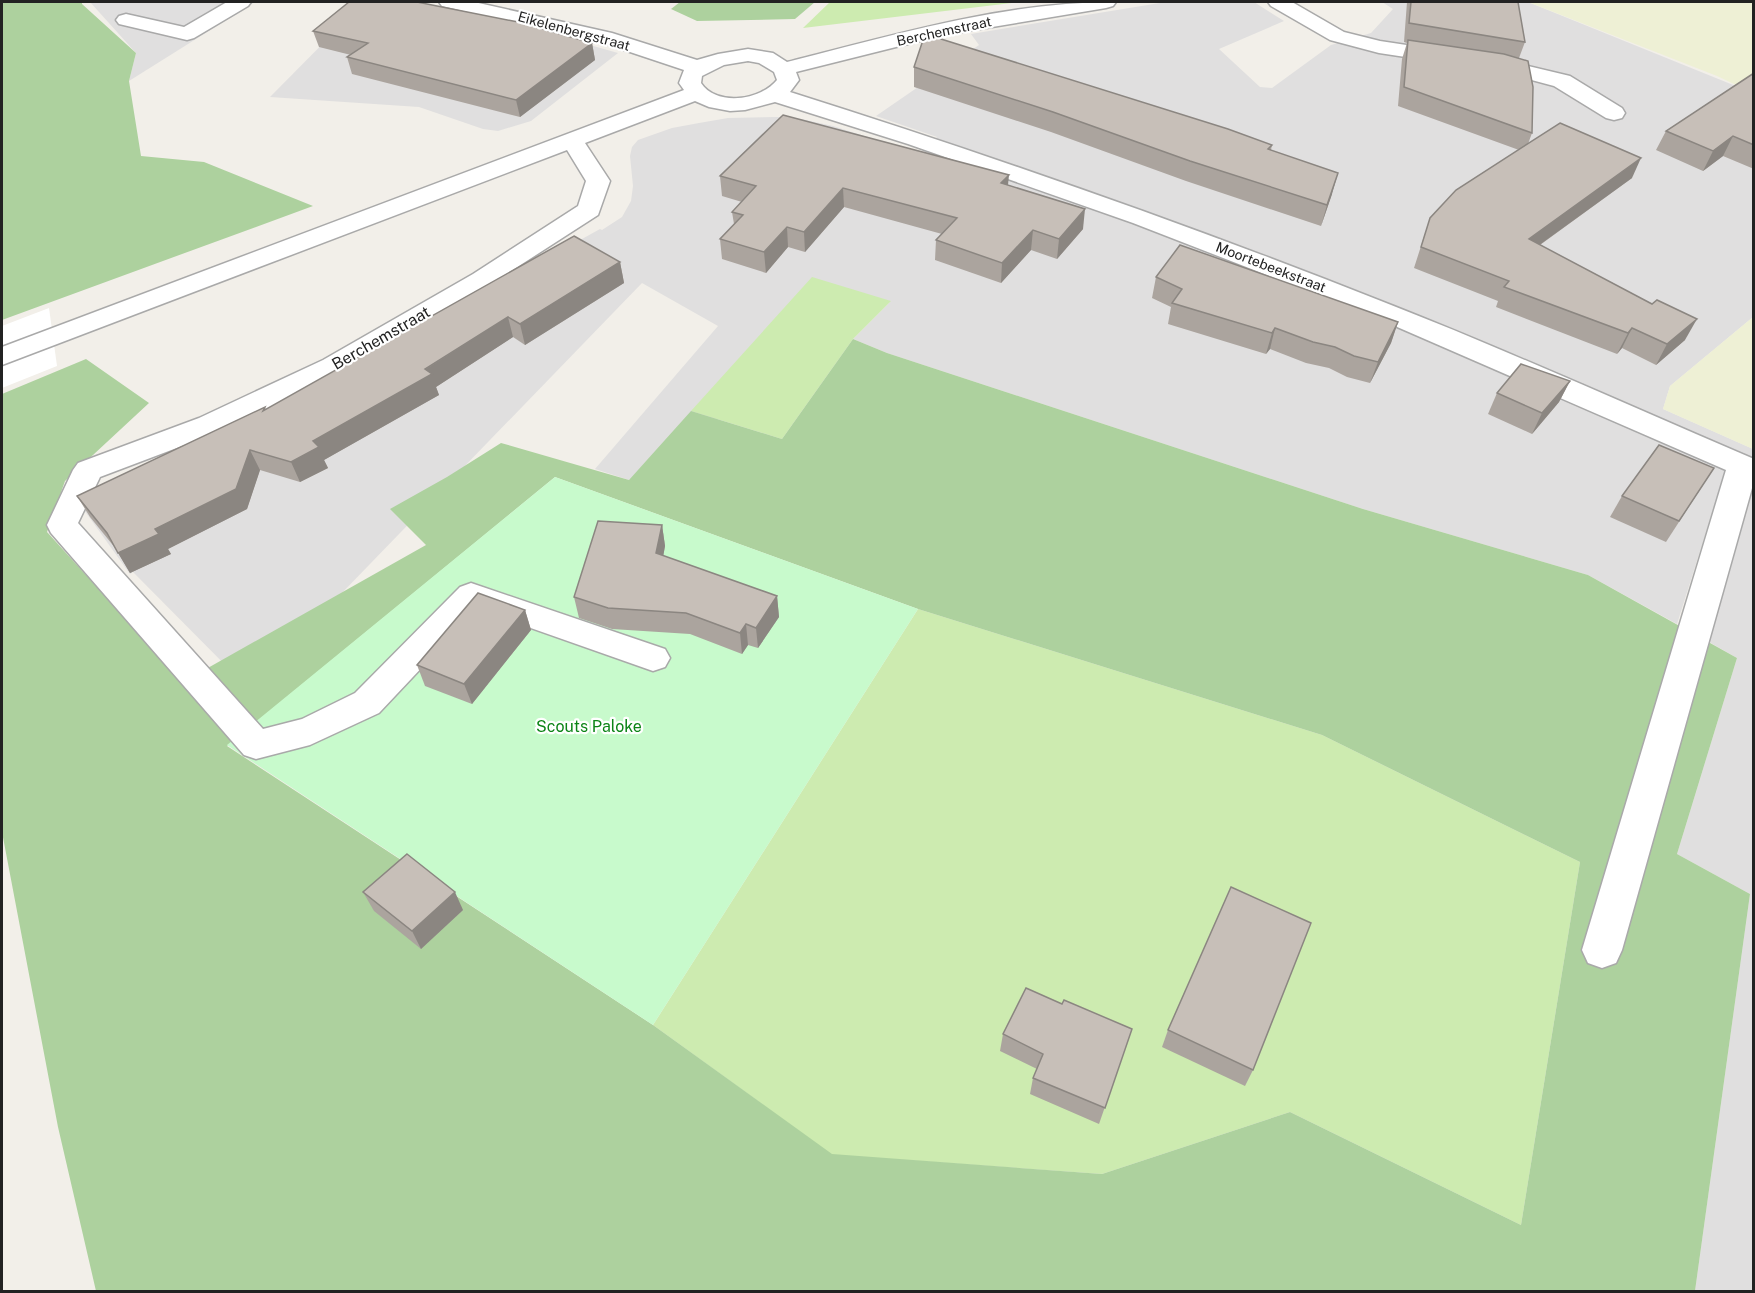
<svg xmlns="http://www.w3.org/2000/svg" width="1755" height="1293" font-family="'Public Sans',sans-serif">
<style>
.residential{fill:#e0dfdf}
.farmland{fill:#eef0d5}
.grass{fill:#cdebb0}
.forest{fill:#add19e;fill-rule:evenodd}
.park{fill:#c8facc}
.pier{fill:#fff}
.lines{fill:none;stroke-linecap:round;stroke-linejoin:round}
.minor-casing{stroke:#a9a9a9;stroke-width:3}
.minor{fill:#fff;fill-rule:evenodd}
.wall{fill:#aba49e}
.shaded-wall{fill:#8b8681}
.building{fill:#c7bfb8;stroke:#8b8681;stroke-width:1.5}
.labels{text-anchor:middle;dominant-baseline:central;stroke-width:4.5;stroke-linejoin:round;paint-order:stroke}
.far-street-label{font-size:14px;fill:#222;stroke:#fff}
.street-label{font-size:16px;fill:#222;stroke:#fff}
.park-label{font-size:16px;fill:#0c8416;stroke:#fff}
</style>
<rect width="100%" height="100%" fill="#f2efe9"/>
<g class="residential">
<polygon points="90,2 255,2 129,81 136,53"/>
<polygon points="364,2 551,34 618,53 531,121 498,131 483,129 419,107 270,97"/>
<polygon points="1166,2 1254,2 1284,21 1219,49 1260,87 1272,88 1331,45 1371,33 1393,9 1382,2 1528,2 1753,93 1753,317 1670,386 1663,409 1753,449 1753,1291 1695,1291 1750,894 1677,854 1737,658 1709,642 1751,486 1725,472 1677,624 1588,575 1363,509 887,353 853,339 890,302 629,480 595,469 718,326 642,283 249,689 133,572 130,574 79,503 272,411 600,229 602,230 622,217 631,201 633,186 630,156 632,147 638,140 672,128 699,123 728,118 777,117 801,119 833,126 921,154 937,137 876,116 979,45 971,34"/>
</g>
<g class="farmland">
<polygon points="1528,2 1753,2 1753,93 1717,76"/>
<polygon points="1753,317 1753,449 1663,409 1670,386"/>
</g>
<g class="grass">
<polygon points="830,2 1020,2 803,28"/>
<polygon points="812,277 891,301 853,339 782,439 691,411"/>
<polygon points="918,609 1322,735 1580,862 1521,1225 1290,1112 1102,1174 832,1155 653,1025"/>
</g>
<g class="forest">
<polygon points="2,2 82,2 82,4 136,53 129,81 141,156 204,162 313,206 2,320"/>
<polygon points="680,2 815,2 795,19 697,21 671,9"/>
<path d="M853 339 887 353 1363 509 1588 575 1737 658 1677 854 1750 894 1695 1291H96L58 1127 2 832V394L86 359 149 403 65 481 47 532 183 682 426 545 390 509 447 477 501 443 629 480 691 411 782 439ZM555 477 918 609 1322 735 1580 862 1521 1225 1290 1112 1102 1174 832 1154 653 1025 227 746Z"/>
</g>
<polygon class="park" points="555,477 918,609 653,1025 227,745"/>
<polygon class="pier" points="49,308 57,366 2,388 2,326"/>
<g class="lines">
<defs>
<g id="minor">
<polygon points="227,2 251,2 248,6 194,38 187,40 119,24 116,20 119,16 126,14 184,27"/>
<path d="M439 2H474L612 33 697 60 718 54 748 49 773 53 787 62C894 35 1004 2 1116 2L1113 6 1106 8 944 35 796 72 799 80 790 92C989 155 1187 224 1381 301 1507 350 1630 406 1754 459V481L1622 950 1616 963 1602 968 1588 963 1582 950 1726 470 1365 313 1133 223 908 144 775 102 745 110 730 111 709 107 695 101 585 143 610 181 598 215 491 284 343 372 219 432 100 477 78 523 263 729 302 719 355 693 460 587 471 583 665 649 670 658 665 667 653 671 477 609 379 713 310 745 256 759 244 755 51 533 47 525 73 470 78 463 199 418 323 360 473 274 578 206 586 181 567 150 2 365V347L684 90 679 83 684 70 606 44 442 6ZM748 61 759 63 774 72 777 80C761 100 717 107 701 83L702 76 724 65Z"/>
<polygon points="1268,2 1292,2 1344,32 1380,41 1499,59 1570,76 1622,108 1625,113 1622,118 1614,120 1606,118 1554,86 1498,71 1379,53 1330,40 1271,6"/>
</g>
</defs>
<use href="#minor" class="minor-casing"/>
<use href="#minor" class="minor"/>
</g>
<g class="wall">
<polygon points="1407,2 1518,2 1525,42 1519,58 1532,133 1528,144 1632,178 1540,245 1685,340 1656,365 1622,348 1617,354 1496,307 1498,301 1414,268 1430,218 1519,150 1398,106 1402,59 1407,43 1404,42"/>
<polygon points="313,31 592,43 595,60 520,117 352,74 347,57 351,55 319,47"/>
<polygon points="914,67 1272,145 1271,150 1332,194 1321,226 1186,181 1051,132 914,87"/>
<polygon points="1754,73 1754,169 1723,156 1703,171 1656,150 1666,131"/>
<polygon points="720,176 1008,185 1083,229 1057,259 1031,250 1001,283 935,260 936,240 942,234 844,207 805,252 788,247 766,273 722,259 720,239 734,224 732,212 742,202 722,196"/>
<polygon points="620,262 624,283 525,345 513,337 436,387 439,395 324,460 328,468 300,482 260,470 247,509 168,549 171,554 130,573 116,549 90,517 77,496 265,407 266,410"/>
<polygon points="1156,277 1398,322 1391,343 1370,383 1347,377 1329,368 1306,363 1270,349 1266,354 1168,324 1171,307 1152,298"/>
<polygon points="1570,381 1559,402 1532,434 1488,414 1497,393"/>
<polygon points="1714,468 1666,542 1610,517 1622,496"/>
<polygon points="662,525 665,546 663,556 777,596 779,617 758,648 748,645 742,654 690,634 612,629 579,618 574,597"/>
<polygon points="525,610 531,630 472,704 425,686 417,665"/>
<polygon points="363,892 463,910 421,949 374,911"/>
<polygon points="1062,1004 1132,1029 1099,1124 1030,1094 1033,1078 1037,1069 1000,1051 1003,1034"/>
<polygon points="1168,1030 1253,1070 1245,1086 1162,1047"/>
</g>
<g class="shaded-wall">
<polygon points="592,43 595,60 520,117 516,100"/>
<polygon points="1733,136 1723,156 1703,171 1713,151"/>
<polygon points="1641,158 1632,178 1520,259 1529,239"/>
<polygon points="1338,173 1332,194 1321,226 1327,205"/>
<polygon points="1009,175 1007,195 1001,183"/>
<polygon points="843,188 844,207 805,252 804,232"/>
<polygon points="1085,209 1083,229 1057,259 1059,239"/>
<polygon points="787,227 788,247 766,273 764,252"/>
<polygon points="1033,230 1031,250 1001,283 1002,263"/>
<polygon points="620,262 624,283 525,345 520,324"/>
<polygon points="508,317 513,337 436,387 439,395 324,460 328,468 300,482 291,462 313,441"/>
<polygon points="1697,319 1685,340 1656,365 1667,344"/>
<polygon points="1398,322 1391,343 1370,383 1378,362"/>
<polygon points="1275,328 1270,349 1266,354 1272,333"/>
<polygon points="1632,328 1622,348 1617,354 1628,333"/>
<polygon points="1570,381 1559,402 1532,434 1542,413"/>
<polygon points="250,450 260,470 247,509 168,549 171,554 130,573 118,553 155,529"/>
<polygon points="662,525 665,546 660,574 656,553"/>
<polygon points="777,596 779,617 758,648 756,628"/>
<polygon points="525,610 531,630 472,704 464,684"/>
<polygon points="746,624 748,645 742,654 740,633"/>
<polygon points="455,892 463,910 421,949 412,931"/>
</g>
<g class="building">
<polygon points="349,2 417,2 518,22 592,43 516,100 347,57 368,43 313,31"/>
<polygon points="1411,2 1518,2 1525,42 1409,23"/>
<polygon points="925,34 1228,129 1272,145 1268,149 1338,173 1327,205 1190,161 1053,112 914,67"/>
<polygon points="1408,40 1504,54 1528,61 1533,87 1532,133 1404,87"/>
<polygon points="1754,73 1754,145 1733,136 1713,151 1666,131"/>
<polygon points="783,115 1009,175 1001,183 1085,209 1059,239 1033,230 1002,263 936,240 957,218 843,188 804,232 787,227 764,252 720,239 743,215 732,212 756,186 720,176"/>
<polygon points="1560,123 1641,158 1529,239 1652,304 1657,300 1697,319 1667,344 1632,328 1628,333 1504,287 1509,281 1421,247 1430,218 1456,190"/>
<polygon points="574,236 620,262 520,324 508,317 425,369 432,374 313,441 319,447 291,462 250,450 236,489 155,529 159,534 118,553 107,533 77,496 265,407 263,411"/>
<polygon points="1180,245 1398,322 1378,362 1354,356 1335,347 1313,342 1275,328 1272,333 1172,303 1182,289 1156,277"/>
<polygon points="1521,364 1570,381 1542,413 1497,393"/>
<polygon points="1659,445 1714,468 1679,521 1622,496"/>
<polygon points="598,521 662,525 656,553 777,596 756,628 746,624 740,633 686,613 608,608 574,597"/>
<polygon points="478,593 525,610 464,684 417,665"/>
<polygon points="407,854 455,892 412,931 363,892"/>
<polygon points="1231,887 1311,923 1253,1070 1168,1030"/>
<polygon points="1026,988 1062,1004 1064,1000 1132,1029 1105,1108 1033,1078 1043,1054 1003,1034"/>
</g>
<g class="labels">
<g class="far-street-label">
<text transform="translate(574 31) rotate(15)">Eikelenbergstraat</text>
<text transform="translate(944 31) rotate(-12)">Berchemstraat</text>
<text transform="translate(1271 267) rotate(21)">Moortebeekstraat</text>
</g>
<g class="street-label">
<text transform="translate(381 338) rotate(-30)">Berchemstraat</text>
</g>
<g class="park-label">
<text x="589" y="726">Scouts Paloke</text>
</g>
</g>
<rect width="1755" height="1293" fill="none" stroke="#222222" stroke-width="6"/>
</svg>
